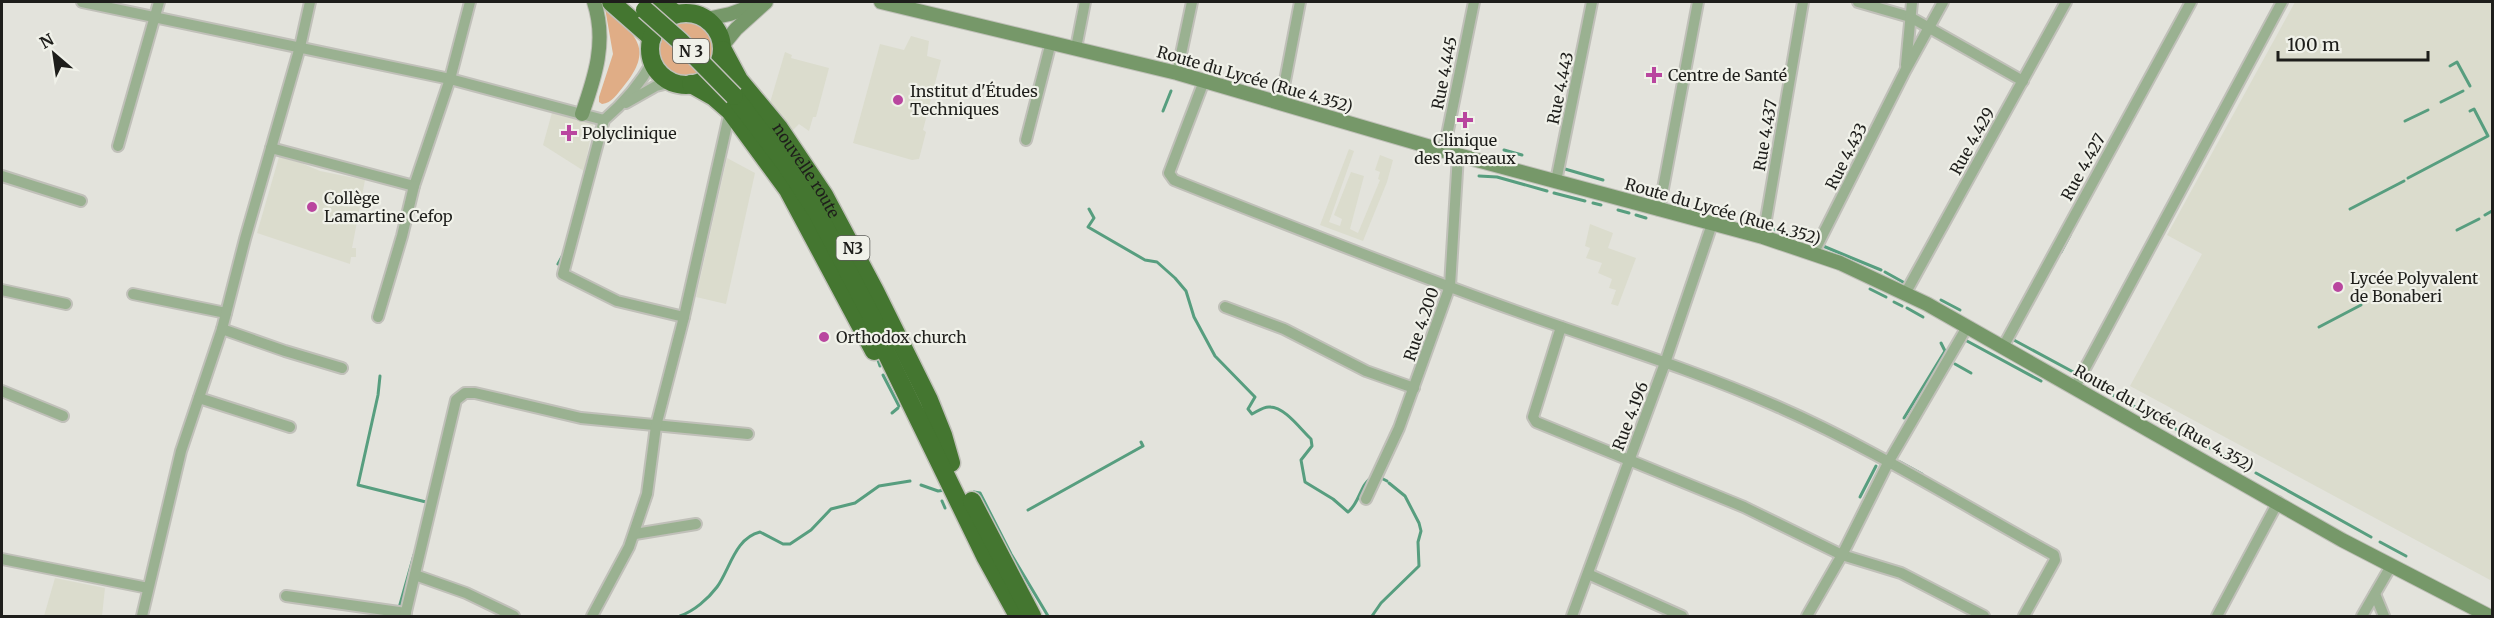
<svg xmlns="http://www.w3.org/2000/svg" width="2494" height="618" font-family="Merriweather,serif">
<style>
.built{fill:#dbdccd}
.green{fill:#e0ad86}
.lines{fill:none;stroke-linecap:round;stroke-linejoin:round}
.stream{stroke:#579e7f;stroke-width:3}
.street-casing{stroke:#c0c0b9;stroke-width:14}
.secondary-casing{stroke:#c0c0b9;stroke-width:16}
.highway-casing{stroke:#c0c0b9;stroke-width:21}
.street{stroke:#9ab191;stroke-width:10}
.secondary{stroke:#769869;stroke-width:14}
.highway{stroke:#447630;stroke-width:18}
.highway-bridge-casing{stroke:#c0c0b9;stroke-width:21;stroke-linecap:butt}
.highway-bridge{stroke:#447630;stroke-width:18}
.poi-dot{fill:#b9469f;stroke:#f0f1e9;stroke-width:2}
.labels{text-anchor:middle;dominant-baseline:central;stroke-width:4.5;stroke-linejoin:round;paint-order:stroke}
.shield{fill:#f0f1e9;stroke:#5d5d59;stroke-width:1.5}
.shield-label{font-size:15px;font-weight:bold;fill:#1e1e1b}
.street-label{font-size:16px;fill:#1e1e1b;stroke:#f0f1e9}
.poi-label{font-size:16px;fill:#1e1e1b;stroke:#f0f1e9;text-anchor:start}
</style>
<rect width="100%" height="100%" fill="#e3e3dc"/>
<g class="built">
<polygon points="2295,2 2492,2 2492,581 2130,386 2202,254 2167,235"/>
<polygon points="911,36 929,41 927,56 941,60 923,130 926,132 919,159 912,160 853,143 880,44 904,50"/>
<polygon points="785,52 792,55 791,58 829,68 816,117 813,117 809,131 799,124 791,132 769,106"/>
<polygon points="553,109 594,120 584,171 543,145"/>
<polygon points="1349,149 1354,151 1329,222 1340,226 1342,219 1334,215 1351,172 1364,176 1350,229 1358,233 1380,180 1378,179 1380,172 1375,170 1380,155 1393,160 1387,182 1363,241 1320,225"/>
<polygon points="279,157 301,163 320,171 365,180 352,248 356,248 356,257 351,257 350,264 257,233"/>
<polygon points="727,158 755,173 726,304 696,297"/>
<polygon points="1590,224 1613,233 1608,248 1636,258 1618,306 1611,304 1616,290 1609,288 1612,279 1598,273 1602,263 1586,258 1590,248 1585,246"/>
<polygon points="55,578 105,588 102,616 44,616"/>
</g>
<g class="green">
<path d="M605 8C636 35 655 49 623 87 617 94 612 103 602 104L599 102V97L613 54Z"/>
<circle cx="687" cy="49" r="28"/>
</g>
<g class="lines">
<g class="stream">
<polyline points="2450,66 2457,62 2470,86"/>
<polyline points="2441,102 2463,91"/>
<polyline points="1163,111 1171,91"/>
<polyline points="2405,121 2428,110"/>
<polyline points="1461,137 1486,145"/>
<polyline points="1504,150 1522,155"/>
<polyline points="1565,169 1603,180"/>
<polyline points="1479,176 1497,177 1547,191"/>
<polyline points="2408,178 2488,136 2474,109 2470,111"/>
<polyline points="1554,193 1585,201"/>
<polyline points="1593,203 1601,205"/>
<path d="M1089 209 1094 218 1088 227 1145 260 1157 262 1175 278 1186 291 1194 317 1215 356 1255 397 1248 409 1252 414C1258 411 1264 406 1270 407 1285 407 1301 430 1311 439L1312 446 1301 460 1305 482 1333 499 1348 512C1360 503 1360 483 1373 477"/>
<polyline points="2350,209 2404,181"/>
<polyline points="1618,210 1629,213"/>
<polyline points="1636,215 1646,218"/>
<polyline points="2485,215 2492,211"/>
<polyline points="1767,227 1814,243"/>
<polyline points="2457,230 2479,219"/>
<polyline points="1823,246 1881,270"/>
<polyline points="2061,252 2070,235"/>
<polyline points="558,264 564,253"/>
<polyline points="1885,272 1903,282"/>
<polyline points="1870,289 1886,297"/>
<polyline points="1941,300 1960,310"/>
<polyline points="1894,302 1902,306"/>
<polyline points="1907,308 1923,317"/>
<polyline points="2319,327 2361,305"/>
<polyline points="2012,339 2077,374"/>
<polyline points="1967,341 2041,381"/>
<polyline points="877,357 880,366"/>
<polyline points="1955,364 1971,373"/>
<polyline points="883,375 899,406"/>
<polyline points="380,376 378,395 358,485 426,502"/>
<polyline points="2086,379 2109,392"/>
<polyline points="2109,393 2194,439"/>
<polyline points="892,413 898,408"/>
<polyline points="1904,418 1945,351 1941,343"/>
<polyline points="2201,443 2247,469"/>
<polyline points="1900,462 1922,474"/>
<polyline points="2256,473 2371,537"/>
<polyline points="1379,477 1387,481"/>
<polyline points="921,485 938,491 946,490"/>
<polyline points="974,492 980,493 1011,554 1048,616"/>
<polyline points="1860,497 1876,466"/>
<polyline points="942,501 945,508"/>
<polyline points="1028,510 1143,446 1141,442"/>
<polyline points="2380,542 2406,556"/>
<polyline points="399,608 414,555"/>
<path d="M680 616C694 611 708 599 717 587 730 569 735 538 760 532L783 544H790L811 530 831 509 855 503 879 486 910 481"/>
<polyline points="1372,616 1381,603 1419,566 1418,542 1421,531 1419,523 1405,496 1389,483"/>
</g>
<defs>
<g id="street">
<polyline points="82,2 450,79 604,120"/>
<polyline points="1858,2 1910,17 2023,81"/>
<polyline points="1076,48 1085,2"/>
<path d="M653 61C640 84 624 103 604 120L563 274 617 301 684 317"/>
<polyline points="1906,65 1912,2"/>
<polyline points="1177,73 1192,2"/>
<path d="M1204 81 1169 173 1174 180C1287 225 1401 270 1516 311 1602 342 1690 368 1774 405 1871 447 1961 504 2054 555L2055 560 2024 616"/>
<polyline points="1281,102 1300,2"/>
<polyline points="626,103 656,86 673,82"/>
<polyline points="1026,140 1051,42"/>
<polyline points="118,146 159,2"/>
<polyline points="271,148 414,186 450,79 470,2"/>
<polyline points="1444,150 1474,2"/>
<polyline points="2,176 81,201"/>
<polyline points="1556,181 1592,2"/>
<polyline points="1659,210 1698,2"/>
<polyline points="1763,237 1803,2"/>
<polyline points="1813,254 1905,71 1943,2"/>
<polyline points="2,290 66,304"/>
<polyline points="133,294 226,313"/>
<polyline points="1905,294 2066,2"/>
<polyline points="1225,307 1284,329 1366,371 1414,388"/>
<polyline points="378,317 402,236 414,186"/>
<polyline points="1561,327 1533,417 1536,422 1744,507 1842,555 1901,573 1984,616"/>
<polyline points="222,329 285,351 342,368"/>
<polyline points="2003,347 2191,2"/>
<polyline points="2075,387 2282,2"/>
<polyline points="2,391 63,416"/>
<polyline points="199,398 290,427"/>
<polyline points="1366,499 1399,428 1450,286 1458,155"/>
<polyline points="635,534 696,524"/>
<polyline points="2,559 148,588"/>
<polyline points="1588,574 1682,616"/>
<polyline points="415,575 466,593 514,616"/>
<polyline points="2375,594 2384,616"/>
<polyline points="286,596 406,613"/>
<polyline points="142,616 181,451 222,329 245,239 300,47 310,2"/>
<polyline points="405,616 456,400 465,393 475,393 581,418 748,434"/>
<polyline points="592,616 629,547 647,494 656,426 684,317 730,111"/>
<polyline points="1572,616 1665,363 1712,224"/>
<polyline points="1807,616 1842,555 1889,461 1967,327"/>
<polyline points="2217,616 2278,502"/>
<polyline points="2362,616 2391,566"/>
</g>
<g id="secondary">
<polyline points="881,2 1177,73 1458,155 1763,237 1840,263 1927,304 2342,540 2489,616"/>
<polyline points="707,19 730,14 758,4"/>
<polyline points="723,45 736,29 766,2"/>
<path d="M582 114C595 77 607 41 594 2"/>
</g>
<g id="highway">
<polyline points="611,2 652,38"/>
<polyline points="660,2 676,14"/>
<circle cx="686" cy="49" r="36"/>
<path id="s1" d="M723 50 739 80 779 128 824 195 875 291 929 400 943 435 951 463"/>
<polyline points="691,84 714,97 730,111 788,190 874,351"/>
<polyline points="734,96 787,166 817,212 874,321 878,336 986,558 1018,616"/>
<polyline points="972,501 1032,616"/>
</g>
</defs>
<use href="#street" class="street-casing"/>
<use href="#secondary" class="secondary-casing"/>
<use href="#highway" class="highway-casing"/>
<use href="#street" class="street"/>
<use href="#secondary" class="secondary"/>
<use href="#highway" class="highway"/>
<defs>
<polyline id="highway-bridge" points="645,10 680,41 734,96"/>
</defs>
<use href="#highway-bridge" class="highway-bridge-casing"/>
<use href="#highway-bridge" class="highway-bridge"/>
</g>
<g class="poi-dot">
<path d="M1651 66h6v6h6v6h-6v6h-6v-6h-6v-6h6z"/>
<circle cx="898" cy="100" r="6"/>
<path d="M1462 111h6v6h6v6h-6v6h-6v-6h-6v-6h6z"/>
<path d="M566 124h6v6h6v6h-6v6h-6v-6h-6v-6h6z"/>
<circle cx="312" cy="207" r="6"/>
<circle cx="2338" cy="287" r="6"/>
<circle cx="824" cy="337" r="6"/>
</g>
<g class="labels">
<g class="shield">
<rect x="673" y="39" width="36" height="24" rx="4.5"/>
<rect x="836.5" y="236" width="33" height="24" rx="4.5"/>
</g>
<g class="shield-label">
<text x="691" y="51">N 3</text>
<text x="853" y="248">N3</text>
</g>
<g class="street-label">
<text transform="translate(1444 73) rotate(-79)">Rue 4.445</text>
<text transform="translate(1255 79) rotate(16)">Route du Lycée (Rue 4.352)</text>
<text transform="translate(1560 88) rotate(-78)">Rue 4.443</text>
<text transform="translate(1765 135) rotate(-80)">Rue 4.437</text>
<text transform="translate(1972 141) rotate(-61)">Rue 4.429</text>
<text transform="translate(1846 156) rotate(-63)">Rue 4.433</text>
<text transform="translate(2083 167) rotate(-61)">Rue 4.427</text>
<text stroke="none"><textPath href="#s1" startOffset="147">nouvelle route</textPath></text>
<text transform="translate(1723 211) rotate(16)">Route du Lycée (Rue 4.352)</text>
<text transform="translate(1421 324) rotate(-71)">Rue 4.200</text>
<text transform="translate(1630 416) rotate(-69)">Rue 4.196</text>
<text transform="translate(2164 418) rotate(29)">Route du Lycée (Rue 4.352)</text>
</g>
<g class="poi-label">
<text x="1668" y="75">Centre de Santé</text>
<text x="910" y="91">Institut d'Études<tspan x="910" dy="18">Techniques</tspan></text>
<text x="582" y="133">Polyclinique</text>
<text x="1465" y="140" text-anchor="middle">Clinique<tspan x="1465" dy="18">des Rameaux</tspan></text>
<text x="324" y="198">Collège<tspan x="324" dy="18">Lamartine Cefop</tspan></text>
<text x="2350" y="278">Lycée Polyvalent<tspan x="2350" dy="18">de Bonaberi</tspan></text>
<text x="836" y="337">Orthodox church</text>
</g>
</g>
<rect width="2494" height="618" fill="none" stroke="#1e1e1b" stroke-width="6"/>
<g transform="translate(54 54) rotate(331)" stroke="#f0f1e9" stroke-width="4.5" paint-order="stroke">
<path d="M0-4.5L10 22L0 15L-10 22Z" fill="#1e1e1b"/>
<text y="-9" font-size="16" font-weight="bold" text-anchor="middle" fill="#1e1e1b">N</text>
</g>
<path d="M2278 51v9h150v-9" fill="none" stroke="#1e1e1b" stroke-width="3"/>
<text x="2287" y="51" font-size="18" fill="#1e1e1b" stroke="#f0f1e9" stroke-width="4.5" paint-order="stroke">100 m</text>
</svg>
